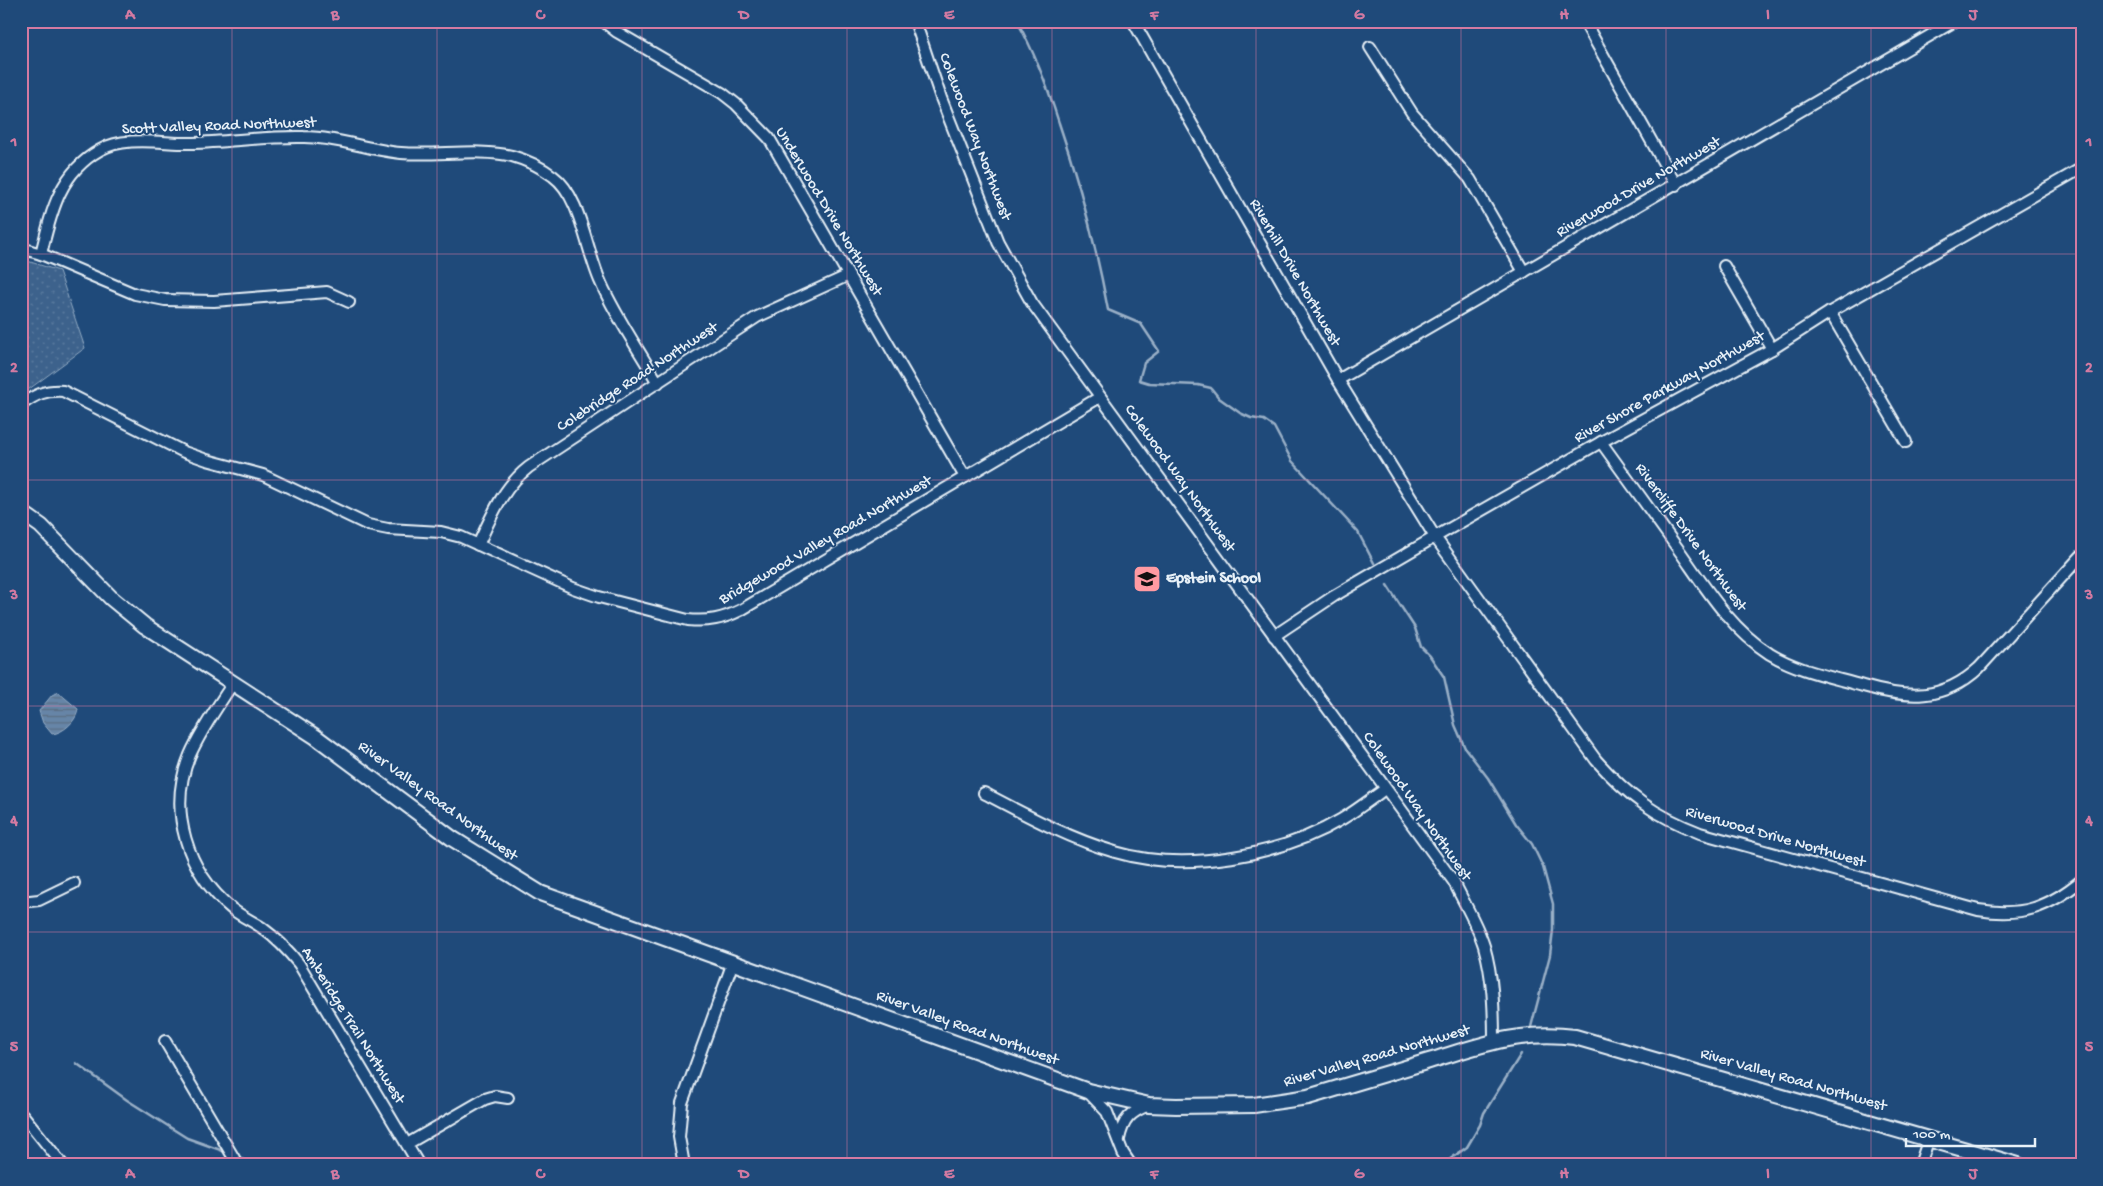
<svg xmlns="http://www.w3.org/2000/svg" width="2103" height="1186" font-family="'Gochi Hand',sans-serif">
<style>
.park{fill:url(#park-dots);stroke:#92aac2}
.water{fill:url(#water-rules);stroke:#9ab0c7}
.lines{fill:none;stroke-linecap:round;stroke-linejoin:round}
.stream{stroke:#9ab0c7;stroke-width:2.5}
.street-casing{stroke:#e8f1f8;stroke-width:14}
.secondary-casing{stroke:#e8f1f8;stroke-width:18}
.street{stroke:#1f4a7a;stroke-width:10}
.secondary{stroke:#1f4a7a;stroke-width:14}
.grid{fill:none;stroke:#d37aa2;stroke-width:1;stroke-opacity:0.55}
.labels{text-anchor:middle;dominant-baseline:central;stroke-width:4;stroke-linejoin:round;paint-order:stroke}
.street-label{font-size:16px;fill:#e8f1f8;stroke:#1f4a7a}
.poi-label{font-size:16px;font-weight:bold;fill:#e8f1f8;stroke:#1f4a7a;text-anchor:start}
.neatline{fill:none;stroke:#d37aa2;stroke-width:2}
.grid-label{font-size:16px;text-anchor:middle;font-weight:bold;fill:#d37aa2}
</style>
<defs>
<pattern id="park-dots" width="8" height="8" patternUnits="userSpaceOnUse" patternTransform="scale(1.25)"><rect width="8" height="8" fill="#3c628c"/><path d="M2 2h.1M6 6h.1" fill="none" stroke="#58799d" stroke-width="1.8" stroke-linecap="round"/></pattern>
<pattern id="water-rules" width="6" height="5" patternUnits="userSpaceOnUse" patternTransform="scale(1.25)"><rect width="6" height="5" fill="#6685a7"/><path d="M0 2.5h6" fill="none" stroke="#596d82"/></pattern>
</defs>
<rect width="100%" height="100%" fill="#1f4a7a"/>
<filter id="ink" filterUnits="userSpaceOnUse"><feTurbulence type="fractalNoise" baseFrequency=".02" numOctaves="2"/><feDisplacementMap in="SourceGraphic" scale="10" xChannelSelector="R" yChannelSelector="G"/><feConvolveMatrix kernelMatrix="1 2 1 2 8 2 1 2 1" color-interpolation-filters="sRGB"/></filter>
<g filter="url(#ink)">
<polygon class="park" points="21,259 59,271 85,348 21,395"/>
<path class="water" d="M58 692 78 709C77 721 63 733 52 734L43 723 39 711 52 695Z"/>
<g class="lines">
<g class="stream">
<path d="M1017 21C1035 53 1048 88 1059 123 1080 184 1096 246 1108 310L1141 324 1159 351 1144 363 1139 380 1149 383 1198 385 1211 388 1219 398 1240 413 1251 418 1264 420 1274 427 1292 461 1358 532 1374 563"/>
<polyline points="1387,585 1415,628 1421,647 1430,656 1444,677 1455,725 1465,748 1488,778 1516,824 1532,844 1543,867 1553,904 1553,930 1550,955 1531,1027"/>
<polyline points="76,1063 127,1100 187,1138 226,1152"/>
<polyline points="238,1157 254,1165"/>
<polyline points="1442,1165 1467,1147 1480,1125 1484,1113 1521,1054"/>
</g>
<defs>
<g id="street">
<polyline points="603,21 617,32 722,93 736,104 769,138 965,477"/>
<path d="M915 21 941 98 998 242 1032 303 1454 882C1464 903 1477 924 1484 946 1493 977 1494 1009 1494 1042"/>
<path d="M1133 21 1338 380 1435 537 1596 760C1629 797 1654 815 1700 833L1978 910C2022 917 2048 908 2082 880"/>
<polyline points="1584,21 1676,185"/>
<polyline points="1370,47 1412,113 1470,179 1524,272"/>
<polyline points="21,248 41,254 135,294 165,300 214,301 327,292 349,302"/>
<path d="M41 254C51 213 59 173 100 150 126 135 164 144 193 143 230 142 267 136 304 137 337 137 368 150 401 153 437 156 478 148 512 156 526 160 541 167 553 176 581 196 586 251 601 283 616 317 639 350 658 383"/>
<polyline points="1724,266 1772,349"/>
<polyline points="1830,312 1906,442"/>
<polyline points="1338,380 1955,21"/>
<path d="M21 405C36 394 45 390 63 391L184 452 207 460 263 475 368 525 388 529 441 532 461 537 573 588 599 597 688 620C708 622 723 619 741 610L1100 397"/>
<path d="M1601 442C1628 479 1654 516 1681 553 1707 590 1731 629 1770 654 1798 671 1832 677 1863 686 1908 699 1943 701 1979 668L2082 555"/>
<path d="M478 545C492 515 503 487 529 467L757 317 849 275"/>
<polyline points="1274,636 1334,596 1435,537 1601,442 1772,349 1830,312 2082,168"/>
<path d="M233 683C218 706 201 730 190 755 167 810 187 872 232 909 241 916 252 921 261 927 276 938 288 950 299 964L419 1165"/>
<path d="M984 793C1026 815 1070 839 1115 852 1185 873 1280 856 1342 819 1357 810 1371 799 1385 789"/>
<polyline points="21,902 39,900 74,883"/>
<polyline points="165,1041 238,1165"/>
<polyline points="1088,1092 1107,1112 1123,1153 1131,1165"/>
<polyline points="23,1115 63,1165"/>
<path d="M1119 1139C1123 1120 1130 1112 1149 1105"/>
<polyline points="407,1144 485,1099 495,1096 508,1098"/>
<polyline points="684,1165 679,1137 682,1103 733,962"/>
<polyline points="1920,1165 1929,1138"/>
</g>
<path id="secondary" d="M21 512 41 526 111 598 145 626 316 737 453 839 540 893 1088 1091 1149 1105 1176 1106 1254 1105 1308 1097C1348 1085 1389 1073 1429 1061 1482 1045 1519 1030 1575 1037L2018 1165"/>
</defs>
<use href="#street" class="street-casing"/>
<use href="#secondary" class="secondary-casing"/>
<use href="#street" class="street"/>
<use href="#secondary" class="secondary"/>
</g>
</g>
<path class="grid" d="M232 21V1165M437 21V1165M642 21V1165M847 21V1165M1052 21V1165M1256 21V1165M1461 21V1165M1666 21V1165M1871 21V1165M21 254H2082M21 480H2082M21 706H2082M21 932H2082"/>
<defs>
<symbol id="school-square" viewBox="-11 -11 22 22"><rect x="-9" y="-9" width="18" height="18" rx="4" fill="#ff9aa2" stroke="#1f4a7a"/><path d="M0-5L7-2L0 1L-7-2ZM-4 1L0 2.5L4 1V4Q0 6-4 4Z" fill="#111"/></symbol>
</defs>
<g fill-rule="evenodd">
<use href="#school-square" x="1131" y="563" width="32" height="32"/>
</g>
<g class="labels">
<g class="street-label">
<text transform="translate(219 127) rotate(-2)">Scott Valley Road Northwest</text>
<text transform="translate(974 137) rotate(69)">Colewood Way Northwest</text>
<text transform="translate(1639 188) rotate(-30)">Riverwood Drive Northwest</text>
<text transform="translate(828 212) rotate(59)">Underwood Drive Northwest</text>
<text transform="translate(1294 273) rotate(60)">Riverhill Drive Northwest</text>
<text transform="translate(638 378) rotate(-33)">Colebridge Road Northwest</text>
<text transform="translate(1670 388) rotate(-29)">River Shore Parkway Northwest</text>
<text transform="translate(1179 479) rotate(54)">Colewood Way Northwest</text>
<text transform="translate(1690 538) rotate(54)">Rivercliffe Drive Northwest</text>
<text transform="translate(826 541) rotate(-30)">Bridgewood Valley Road Northwest</text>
<text transform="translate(437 802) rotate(36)">River Valley Road Northwest</text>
<text transform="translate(1416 807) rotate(55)">Colewood Way Northwest</text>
<text transform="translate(1775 838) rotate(16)">Riverwood Drive Northwest</text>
<text transform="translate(352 1026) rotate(58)">Amberidge Trail Northwest</text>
<text transform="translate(967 1029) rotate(20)">River Valley Road Northwest</text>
<text transform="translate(1377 1057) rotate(-16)">River Valley Road Northwest</text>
<text transform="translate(1793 1081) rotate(16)">River Valley Road Northwest</text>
</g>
<g class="poi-label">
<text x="1166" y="579">Epstein School</text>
</g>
</g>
<rect width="2103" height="1186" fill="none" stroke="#1f4a7a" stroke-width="55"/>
<path d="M1906 1138v8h129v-8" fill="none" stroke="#e8f1f8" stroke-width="2.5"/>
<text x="1913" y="1138" font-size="15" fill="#e8f1f8" stroke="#1f4a7a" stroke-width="4" paint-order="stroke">100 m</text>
<rect x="28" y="28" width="2048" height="1130" class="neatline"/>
<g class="grid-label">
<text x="130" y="19">A</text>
<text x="335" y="19">B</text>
<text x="540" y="19">C</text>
<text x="744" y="19">D</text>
<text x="949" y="19">E</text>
<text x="1154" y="19">F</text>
<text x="1359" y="19">G</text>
<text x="1564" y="19">H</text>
<text x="1768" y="19">I</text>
<text x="1973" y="19">J</text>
<text x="14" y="146">1</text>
<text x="2089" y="146">1</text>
<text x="14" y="372">2</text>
<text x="2089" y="372">2</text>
<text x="14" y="599">3</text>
<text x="2089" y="599">3</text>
<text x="14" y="825">4</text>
<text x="2089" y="825">4</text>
<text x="14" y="1051">5</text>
<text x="2089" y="1051">5</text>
<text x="130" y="1178">A</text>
<text x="335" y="1178">B</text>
<text x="540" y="1178">C</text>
<text x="744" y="1178">D</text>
<text x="949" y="1178">E</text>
<text x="1154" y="1178">F</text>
<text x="1359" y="1178">G</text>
<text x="1564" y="1178">H</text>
<text x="1768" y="1178">I</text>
<text x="1973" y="1178">J</text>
</g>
</svg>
